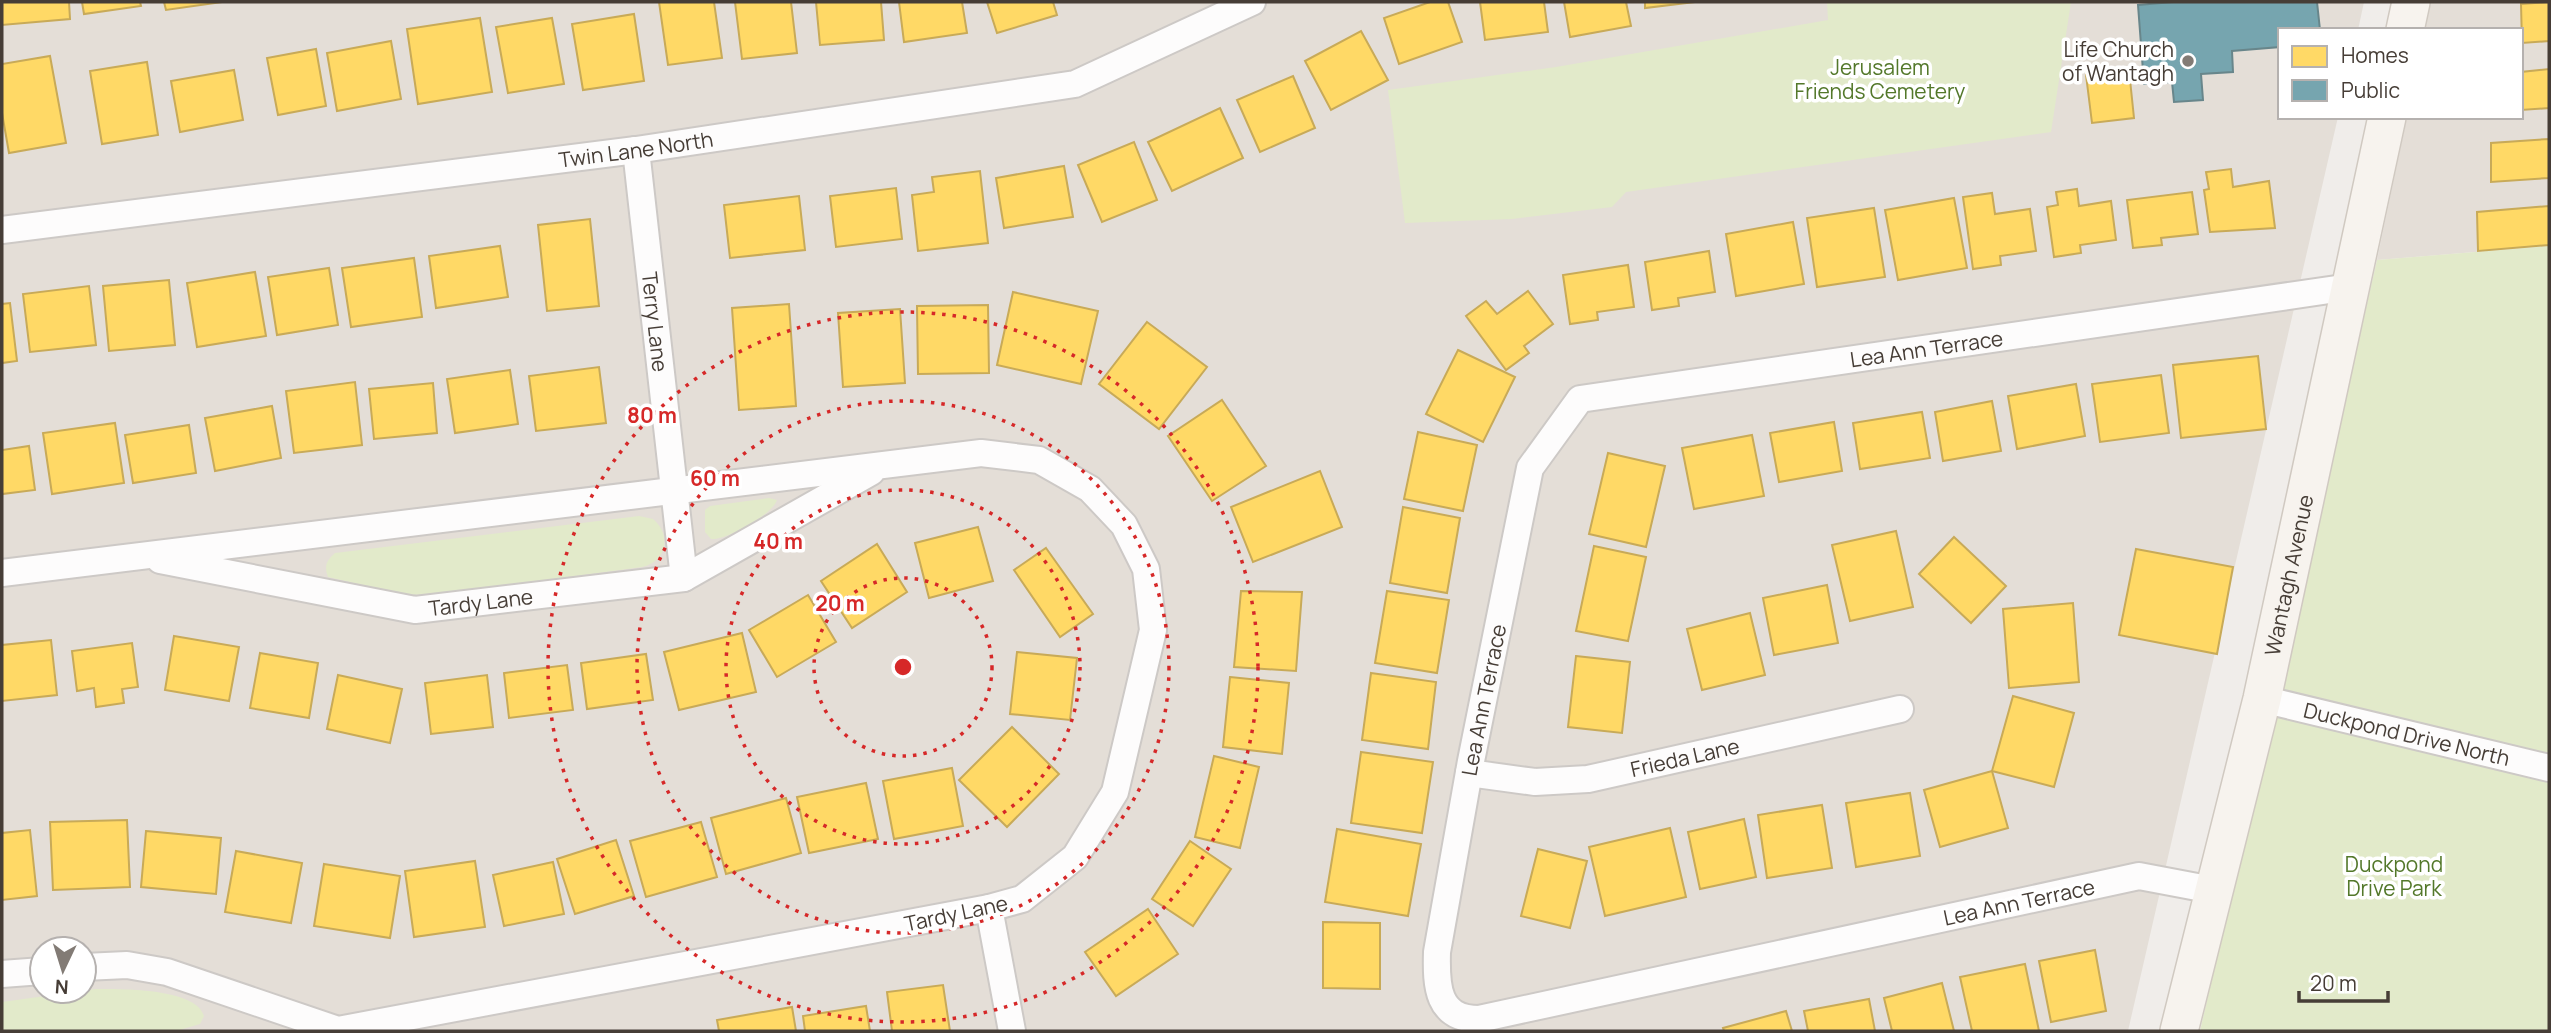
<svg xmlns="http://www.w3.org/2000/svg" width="2551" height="1033" font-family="Manrope,sans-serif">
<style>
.residential{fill:#e4ded7;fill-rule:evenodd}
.green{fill:#e2eaca}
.homes{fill:#ffd966;stroke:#c8aa58;stroke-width:2}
.public{fill:#76a5af;stroke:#68868b;stroke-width:2}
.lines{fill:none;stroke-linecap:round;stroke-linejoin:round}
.minor-casing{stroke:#cdc9c6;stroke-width:30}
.secondary-casing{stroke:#d0c9c1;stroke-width:40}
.minor{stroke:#fdfcfc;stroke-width:26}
.secondary{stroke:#f7f3ee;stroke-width:37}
.ring{fill:none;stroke:#d62828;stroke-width:3.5;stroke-dasharray:3.5 7}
.poi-dot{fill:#827b75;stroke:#fff;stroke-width:2.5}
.labels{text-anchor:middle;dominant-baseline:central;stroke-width:7;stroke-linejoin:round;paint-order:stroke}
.poi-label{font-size:21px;fill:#463d36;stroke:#fff;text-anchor:end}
.park-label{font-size:21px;fill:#53782a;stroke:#fff}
.street-label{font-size:21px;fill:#463d36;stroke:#fff}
.centre{fill:#d62828;stroke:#fff;stroke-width:3.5}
.ring-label{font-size:21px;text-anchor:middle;font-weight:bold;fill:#d62828;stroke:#fff;stroke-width:7;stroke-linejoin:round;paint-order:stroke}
</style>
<rect width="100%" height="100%" fill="#f0edea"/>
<g class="residential">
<path d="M2 2H2364L2358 30H2280V117H2338L2128 1031H2ZM42 949H84V991H42Z"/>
<polygon points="2431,2 2549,2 2549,246 2377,260 2407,117 2521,117 2521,30 2425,30"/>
</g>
<g class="green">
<polygon points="1827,2 2071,2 2051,132 1626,192 1612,207 1512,219 1405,223 1388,90 1556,67 1828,20"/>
<polygon points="2549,246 2549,1031 2200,1031 2377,260"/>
<path d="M769 498 777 500C773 514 726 541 711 539L705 532V510L710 506Z"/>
<path d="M639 516 653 519C672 535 667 561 642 567L443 594 406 595 328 577C324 566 326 561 335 553Z"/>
<path d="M96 989C121 989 196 988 204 1016L200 1024 176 1031H2V1002Z"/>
</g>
<g class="homes">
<polygon points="2,2 69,2 70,19 2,25"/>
<polygon points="82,2 140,2 141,6 84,14"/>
<polygon points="164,2 222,2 166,10"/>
<polygon points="659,2 714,2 722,58 668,65"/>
<polygon points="735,2 791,2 797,53 742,59"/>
<polygon points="816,2 881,2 884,40 820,45"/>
<polygon points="899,2 962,2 967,33 904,42"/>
<polygon points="987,2 1053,2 1057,15 997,33"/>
<polygon points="1430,2 1448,2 1462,42 1399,64 1384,18"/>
<polygon points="1480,2 1544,2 1548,32 1485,40"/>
<polygon points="1564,2 1626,2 1631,26 1570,37"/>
<polygon points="1645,2 1695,2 1645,8"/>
<polygon points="2549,2 2549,41 2522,43 2521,4"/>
<polygon points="634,14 644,81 583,90 572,24"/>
<polygon points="480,18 492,92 418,104 407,29"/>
<polygon points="552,18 564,84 508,93 496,27"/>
<polygon points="1361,31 1388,80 1331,110 1305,61"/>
<polygon points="391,41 401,99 337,111 327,53"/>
<polygon points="316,49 326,106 278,115 267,58"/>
<polygon points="50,56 66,143 9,153 2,113 2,64"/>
<polygon points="147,62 158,135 102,144 90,71"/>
<polygon points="2549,69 2549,108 2521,110 2521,72"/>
<polygon points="234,70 243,120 180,132 171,81"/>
<polygon points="2129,70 2134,118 2092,123 2086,75"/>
<polygon points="1293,76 1315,128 1260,152 1237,100"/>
<polygon points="1220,108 1243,158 1172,191 1148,142"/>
<polygon points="2549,139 2549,178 2491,182 2491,143"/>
<polygon points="1134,142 1157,200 1102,222 1078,165"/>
<polygon points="1064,166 1073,217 1004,228 996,178"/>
<polygon points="2231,169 2233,187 2269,181 2275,228 2210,232 2204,190 2209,189 2206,172"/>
<polygon points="980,171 988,243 918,251 912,195 934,192 932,177"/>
<polygon points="896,188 902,239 836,247 830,196"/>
<polygon points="2077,189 2079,206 2111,201 2116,240 2080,245 2081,253 2054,257 2047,207 2058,205 2056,192"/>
<polygon points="2192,192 2198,234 2161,238 2162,245 2133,248 2127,200"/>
<polygon points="1992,193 1995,214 2030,209 2036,251 2000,256 2001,265 1973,269 1963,197"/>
<polygon points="799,196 805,250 730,258 724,205"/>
<polygon points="1954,198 1967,268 1898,280 1885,210"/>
<polygon points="2549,206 2549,245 2478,251 2477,212"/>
<polygon points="1874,208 1885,277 1817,287 1807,218"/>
<polygon points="590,219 599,306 547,311 538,225"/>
<polygon points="1793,222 1804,284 1736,296 1726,234"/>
<polygon points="500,246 508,297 436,308 429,256"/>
<polygon points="1709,251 1715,292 1678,298 1679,306 1652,310 1645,262"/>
<polygon points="414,258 422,317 351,327 342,268"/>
<polygon points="1628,265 1634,307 1597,312 1598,320 1570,324 1563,275"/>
<polygon points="329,268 338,325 277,335 268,277"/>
<polygon points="255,272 266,336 197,347 187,283"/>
<polygon points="169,280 175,345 109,351 103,286"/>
<polygon points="89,286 96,345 30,352 23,294"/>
<polygon points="1528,291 1553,324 1524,346 1529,353 1506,370 1466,316 1486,301 1497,314"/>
<polygon points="1013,292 1098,311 1081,384 997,365"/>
<polygon points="10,303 17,361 2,363 2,304"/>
<polygon points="789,304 796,406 739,410 732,308"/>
<polygon points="988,305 989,373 918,374 917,306"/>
<polygon points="900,309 905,383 843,387 838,313"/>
<polygon points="1147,322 1207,367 1159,429 1099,384"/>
<polygon points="1458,350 1515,377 1483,442 1426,414"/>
<polygon points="2258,356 2266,429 2181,438 2173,365"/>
<polygon points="599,367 606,423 536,431 529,376"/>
<polygon points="510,370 518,424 455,433 447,379"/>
<polygon points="2161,375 2169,433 2100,442 2092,384"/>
<polygon points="355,382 362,445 294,453 286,391"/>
<polygon points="433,383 437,433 374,439 369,389"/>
<polygon points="2076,384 2085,436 2017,449 2008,396"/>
<polygon points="1222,400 1266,466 1212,501 1168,436"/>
<polygon points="1992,401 2001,451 1943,461 1935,412"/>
<polygon points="272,406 281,458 215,471 205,418"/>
<polygon points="1922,412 1930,458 1860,469 1853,423"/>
<polygon points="1834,422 1842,471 1779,482 1770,433"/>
<polygon points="115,423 124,483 52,494 43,433"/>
<polygon points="189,425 196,473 133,483 125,435"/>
<polygon points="1418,432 1477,445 1463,511 1404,499"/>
<polygon points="1752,435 1764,496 1694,509 1682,448"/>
<polygon points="29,446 35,490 2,494 2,450"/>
<polygon points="1608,453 1665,466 1646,547 1589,534"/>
<polygon points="1320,471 1342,527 1253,562 1231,507"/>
<polygon points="1403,507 1460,518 1447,593 1390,583"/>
<polygon points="978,527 993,581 929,598 915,543"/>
<polygon points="1896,531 1913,607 1850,621 1832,545"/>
<polygon points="1954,537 2006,586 1971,623 1919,574"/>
<polygon points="877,544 907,592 852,628 821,581"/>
<polygon points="1594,546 1646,557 1628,641 1576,631"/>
<polygon points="1046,548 1093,614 1060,637 1014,570"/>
<polygon points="2136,549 2233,567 2217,654 2119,635"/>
<polygon points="1827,585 1838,643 1774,655 1763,598"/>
<polygon points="1241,591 1302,592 1296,671 1234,667"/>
<polygon points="1387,591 1449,600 1437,673 1375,663"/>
<polygon points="808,595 836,642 777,677 749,630"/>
<polygon points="2073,603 2079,682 2009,688 2003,609"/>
<polygon points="1750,613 1765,675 1702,690 1687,629"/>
<polygon points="742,633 756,692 679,710 664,652"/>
<polygon points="174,636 239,647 229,701 165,690"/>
<polygon points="51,640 57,695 2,701 2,645"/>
<polygon points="132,643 138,687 122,689 124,703 96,707 94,688 77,691 72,651"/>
<polygon points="1017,652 1077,658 1070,720 1010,714"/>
<polygon points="260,653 318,663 309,718 250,708"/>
<polygon points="646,654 653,700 587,709 581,663"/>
<polygon points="1576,656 1630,662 1622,733 1568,727"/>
<polygon points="567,665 573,710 509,718 504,673"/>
<polygon points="1371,673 1436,682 1428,749 1362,740"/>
<polygon points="338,675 402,689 390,743 327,729"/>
<polygon points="487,675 493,727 431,734 425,683"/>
<polygon points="1230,677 1289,683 1282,754 1223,747"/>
<polygon points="2013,696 2074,713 2054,787 1992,771"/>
<polygon points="1012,727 1059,774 1007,827 959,780"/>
<polygon points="1361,752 1433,762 1422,833 1351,823"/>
<polygon points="1214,756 1259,767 1240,848 1195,837"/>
<polygon points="952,768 963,826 894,839 883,781"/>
<polygon points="1992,771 2008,828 1940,847 1924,790"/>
<polygon points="866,783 878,839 809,853 797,797"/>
<polygon points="1910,793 1920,856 1856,867 1846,803"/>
<polygon points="786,798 801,853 726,874 711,818"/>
<polygon points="1822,805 1832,868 1767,878 1758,815"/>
<polygon points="1744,819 1756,877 1700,889 1688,832"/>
<polygon points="127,820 130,887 53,890 50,822"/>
<polygon points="701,822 717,877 646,897 630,841"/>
<polygon points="1670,828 1686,897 1605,916 1589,847"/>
<polygon points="1337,829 1421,844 1408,916 1325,902"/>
<polygon points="30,830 37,896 2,900 2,833"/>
<polygon points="146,831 221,838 216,894 141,887"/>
<polygon points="616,840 634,896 575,914 557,859"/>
<polygon points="1190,841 1231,869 1193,926 1152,899"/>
<polygon points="1538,849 1587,861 1570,928 1521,916"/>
<polygon points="236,851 302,863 291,923 225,912"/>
<polygon points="475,861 485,927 414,937 405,871"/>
<polygon points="553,862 564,914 504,926 493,875"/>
<polygon points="324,864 400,876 390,938 314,926"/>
<polygon points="1148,909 1178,954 1116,996 1085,952"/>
<polygon points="1323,922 1380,923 1380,989 1323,988"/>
<polygon points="2095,950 2106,1011 2051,1022 2039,961"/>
<polygon points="2025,964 2039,1031 1972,1031 1960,977"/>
<polygon points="1942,983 1954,1031 1892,1031 1884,998"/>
<polygon points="943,985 950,1031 892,1031 887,992"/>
<polygon points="1869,999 1875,1031 1808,1031 1804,1011"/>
<polygon points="866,1006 870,1031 805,1031 803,1016"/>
<polygon points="792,1007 796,1031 719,1031 717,1020"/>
<polygon points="1786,1011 1792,1031 1724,1031 1723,1028"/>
</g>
<polygon class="public" points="2173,2 2317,2 2320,30 2280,30 2280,47 2232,51 2233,72 2201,74 2203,100 2174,102 2172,82 2144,84 2138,5"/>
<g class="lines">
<defs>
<g id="minor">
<path id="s1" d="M636 150 684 578"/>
<path id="s2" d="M2 230 636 150 1075 84 1252 2"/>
<path id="s3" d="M160 560 415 610 684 578 871 472"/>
<polyline points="2,573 981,453 1039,460 1090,489 1124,525 1146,569 1153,630 1115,792 1075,857 1022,899 989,908 338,1030 167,972 127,965 84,967"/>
<path id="s4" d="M2262 699 2549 768"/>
<path id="s5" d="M1469 773 1535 782 1588 779 1900 709"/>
<path id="s6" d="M2213 890 2139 876 1479 1019C1437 1019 1436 986 1437 952L1471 761 1530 468 1580 399 2350 287"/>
<polyline points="989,908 1012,1031"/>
<polyline points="2,974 42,971"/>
</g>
<g id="secondary">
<polyline points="2405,30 2411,2"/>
<path id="s7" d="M2179 1031 2262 699 2387 117"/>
</g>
</defs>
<use href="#minor" class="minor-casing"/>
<use href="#secondary" class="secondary-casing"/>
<use href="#minor" class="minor"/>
<use href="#secondary" class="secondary"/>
</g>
<g class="ring">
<circle cx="903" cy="667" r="89"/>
<circle cx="903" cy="667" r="177"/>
<circle cx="903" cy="667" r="266"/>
<circle cx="903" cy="667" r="355"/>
</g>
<circle class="poi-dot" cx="2188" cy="61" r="7"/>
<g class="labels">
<g class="poi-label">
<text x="2174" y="49">Life Church<tspan x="2174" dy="24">of Wantagh</tspan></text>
</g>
<g class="park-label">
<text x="1880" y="67">Jerusalem<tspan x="1880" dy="24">Friends Cemetery</tspan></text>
<text x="2394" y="864">Duckpond<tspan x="2394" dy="24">Drive Park</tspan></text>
</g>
<g class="street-label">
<text stroke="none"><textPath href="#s2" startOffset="639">Twin Lane North</textPath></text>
<text stroke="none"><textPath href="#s1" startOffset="173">Terry Lane</textPath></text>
<text stroke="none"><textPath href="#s6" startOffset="1771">Lea Ann Terrace</textPath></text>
<text stroke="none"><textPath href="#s7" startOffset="469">Wantagh Avenue</textPath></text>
<text stroke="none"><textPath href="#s3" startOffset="326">Tardy Lane</textPath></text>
<text stroke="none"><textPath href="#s6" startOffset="1099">Lea Ann Terrace</textPath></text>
<text stroke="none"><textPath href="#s4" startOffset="149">Duckpond Drive North</textPath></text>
<text stroke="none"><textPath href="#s5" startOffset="219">Frieda Lane</textPath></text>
<text transform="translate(2019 902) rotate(-12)">Lea Ann Terrace</text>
<text transform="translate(956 913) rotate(-12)">Tardy Lane</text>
</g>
</g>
<circle cx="903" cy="667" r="10" class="centre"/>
<g class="ring-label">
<text x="652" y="423">80 m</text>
<text x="715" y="486">60 m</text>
<text x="778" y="549">40 m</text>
<text x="840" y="611">20 m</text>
</g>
<rect width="2551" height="1033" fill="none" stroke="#463d36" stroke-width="7"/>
<rect x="2278" y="28" width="245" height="91" fill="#ffffff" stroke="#b5b1af" stroke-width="2"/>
<rect x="2292" y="46" width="35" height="21" fill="#ffd966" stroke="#b5b1af" stroke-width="2"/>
<text x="2341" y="63" font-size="21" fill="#463d36">Homes</text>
<rect x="2292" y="80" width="35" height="21" fill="#76a5af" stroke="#b5b1af" stroke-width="2"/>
<text x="2341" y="98" font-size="21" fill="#463d36">Public</text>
<g transform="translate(63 970) rotate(184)"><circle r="33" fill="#ffffff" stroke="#b5b1af" stroke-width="2"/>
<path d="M0-5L12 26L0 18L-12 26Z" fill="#827b75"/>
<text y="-10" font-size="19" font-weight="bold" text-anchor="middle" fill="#463d36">N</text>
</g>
<path d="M2299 991v10h89v-10" fill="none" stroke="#463d36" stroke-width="3.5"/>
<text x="2310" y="991" font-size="21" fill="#463d36" stroke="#ffffff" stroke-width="5" paint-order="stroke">20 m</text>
</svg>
